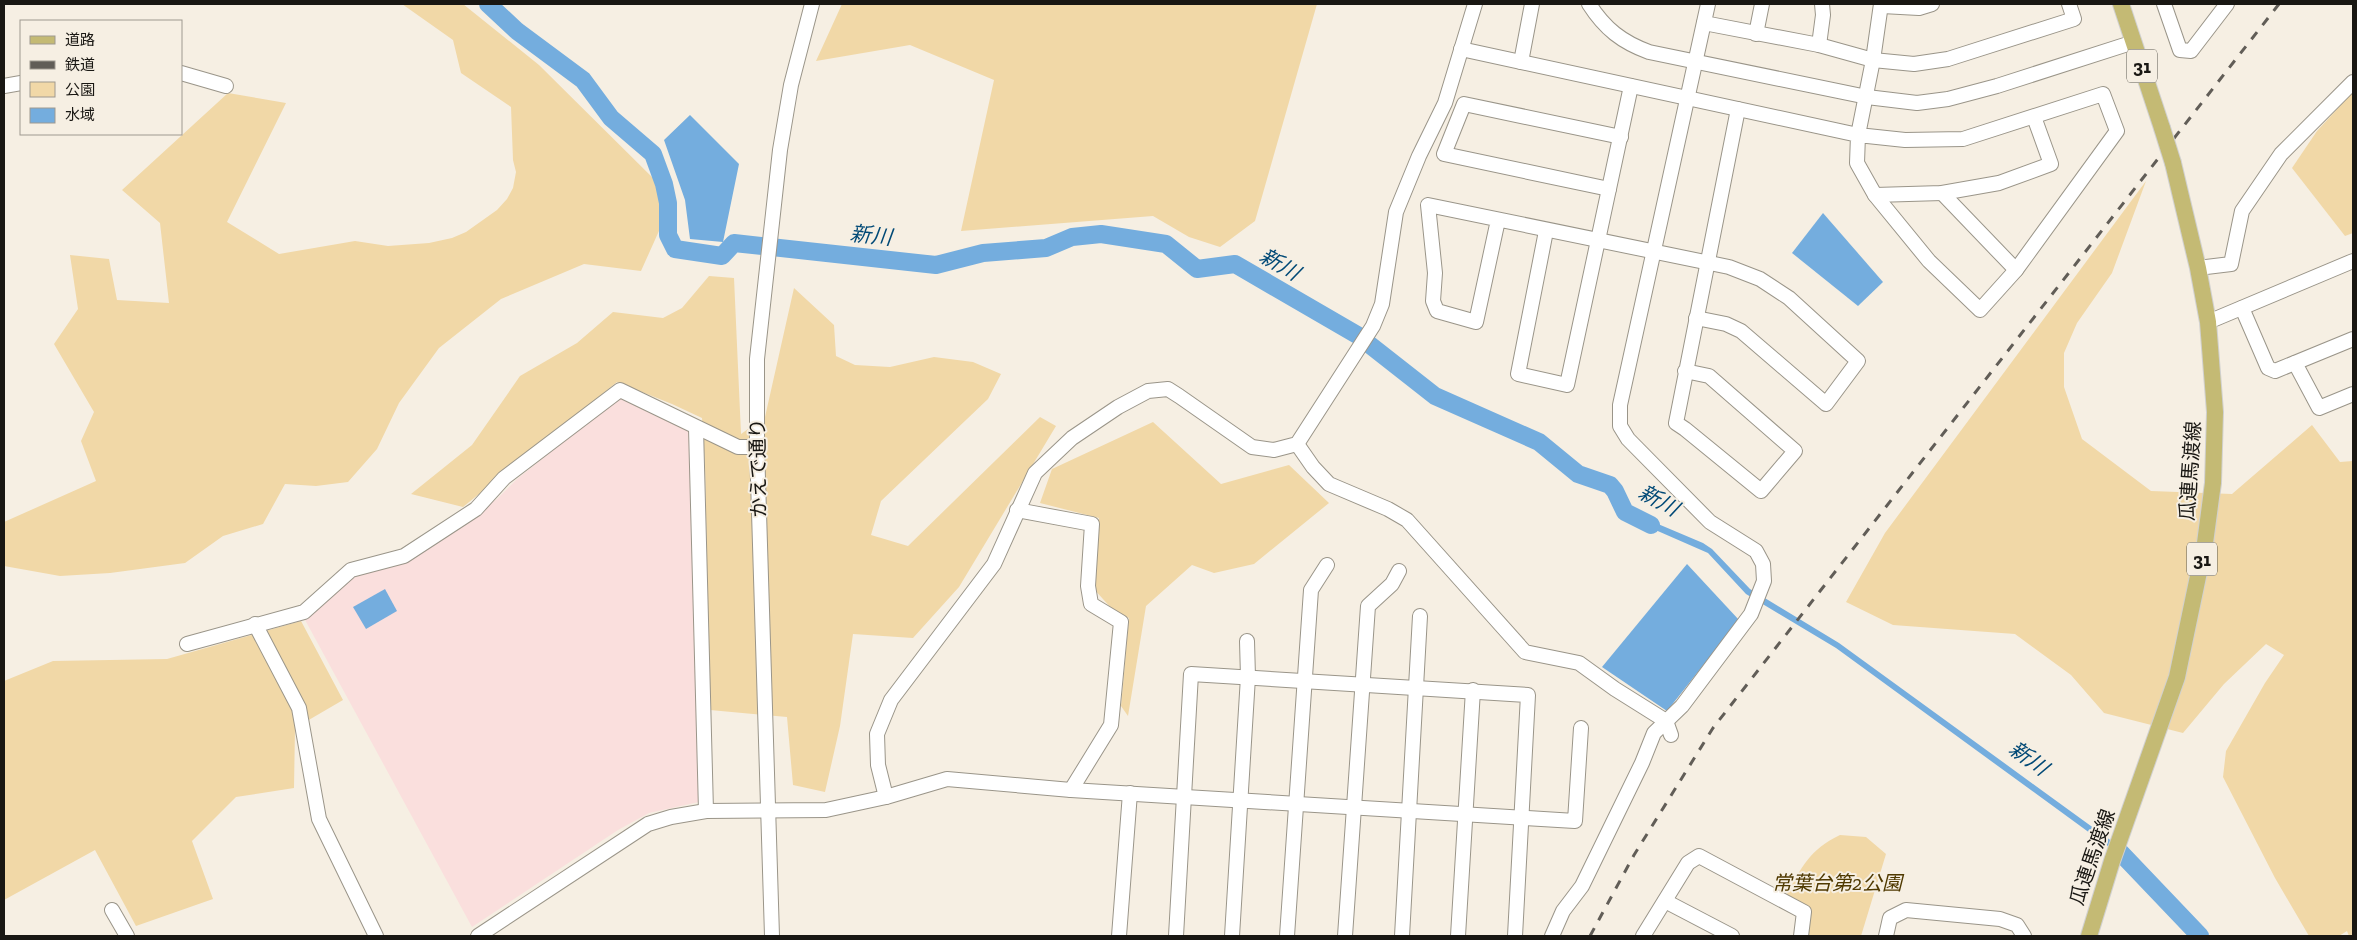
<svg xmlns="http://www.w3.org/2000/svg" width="2357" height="940" font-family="'Zilla Slab','Noto Sans JP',serif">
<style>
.education{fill:#fadfdd}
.green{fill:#f1d8a7}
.water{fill:#74adde}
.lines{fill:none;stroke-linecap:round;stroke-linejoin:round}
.river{stroke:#74adde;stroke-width:18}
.minor-casing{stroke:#9a9589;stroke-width:16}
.major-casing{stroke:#d1d1d0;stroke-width:18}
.minor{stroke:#fff;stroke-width:14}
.major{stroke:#c4ba74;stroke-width:16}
.rail{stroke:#615d57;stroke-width:3;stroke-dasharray:9 9;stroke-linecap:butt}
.major-bridge-casing{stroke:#d1d1d0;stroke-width:18;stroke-linecap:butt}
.major-bridge{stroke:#c4ba74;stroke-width:16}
.labels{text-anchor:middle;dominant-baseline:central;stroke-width:4;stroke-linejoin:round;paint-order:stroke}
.shield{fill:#f6efe3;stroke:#5b5851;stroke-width:1}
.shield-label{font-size:19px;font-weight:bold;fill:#191713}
.street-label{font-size:20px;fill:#191713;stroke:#f6efe3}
.park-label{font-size:20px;font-style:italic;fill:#4f3900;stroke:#f6efe3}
.water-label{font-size:21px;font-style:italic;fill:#014976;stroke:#f6efe3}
</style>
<rect width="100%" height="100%" fill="#f6efe3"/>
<polygon class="education" points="621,396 691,431 699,802 649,813 618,830 472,927 304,618 352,578 409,558 497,499 517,479"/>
<g class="green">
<polygon points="402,4 463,4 539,65 657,182 663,222 641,271 584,264 501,299 439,348 399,403 377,449 348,482 316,486 285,484 263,524 223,536 185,563 110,573 60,576 4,566 4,522 96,481 81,441 94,412 54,344 78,309 70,255 109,259 117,300 169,303 160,223 122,190 228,93 286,103 227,222 279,254 355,241 388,246 429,243 452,238 466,232 497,210 507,199 513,188 516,172 513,160 511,107 461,73 453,40"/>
<polygon points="842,4 1317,4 1255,221 1220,247 1189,237 1153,216 961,231 994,80 910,45 816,61"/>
<polygon points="2353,92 2353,233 2345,236 2292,168 2317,131"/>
<polygon points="2146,181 2112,273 2077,323 2064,353 2064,387 2082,439 2151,491 2232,494 2312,425 2340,462 2353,461 2353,936 2349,936 2347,931 2339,936 2309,936 2275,878 2223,777 2226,751 2265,683 2284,655 2266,644 2224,684 2183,733 2104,713 2071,675 2015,634 1893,625 1846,602 1885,533"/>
<polygon points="709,276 734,278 741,434 765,417 794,288 834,325 836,356 855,365 890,367 934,357 973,362 1001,374 988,399 881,501 871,535 908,546 1040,417 1056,426 959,587 913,638 853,634 840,726 825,792 793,785 787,717 710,710 705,465 702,418 672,404 617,382 463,507 411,494 472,445 520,376 577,343 613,312 663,318 682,308"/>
<polygon points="1153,422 1221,484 1289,465 1329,503 1254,564 1214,573 1192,565 1146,606 1128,716 1121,706 1129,618 1112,609 1093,588 1099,518 1040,503 1052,469"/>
<polygon points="301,621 343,700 295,728 294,788 236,797 192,841 213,899 136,926 95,850 4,900 4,681 53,661 167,659"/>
<path d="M1840 835 1866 837 1886 854 1861 936H1806L1809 910 1786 896C1801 868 1810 849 1840 835Z"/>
</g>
<g class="water">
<polygon points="690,115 739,164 723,242 690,239 685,200 664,140"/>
<polygon points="1823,213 1883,282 1858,306 1792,253"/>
<polygon points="1632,513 1703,543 1712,549 1750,589 1839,643 2124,850 2137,863 2132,868 2120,855 1836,648 1746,594 1708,553 1628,518"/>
<polygon points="1687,564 1739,620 1667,711 1602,667"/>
<polygon points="385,589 397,611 366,629 353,607"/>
</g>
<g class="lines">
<g class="river">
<polyline points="488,4 517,31 583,80 611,118 653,154 664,184 668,203 668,235 675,249 722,256 734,243 936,265 983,253 1046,248 1072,237 1101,234 1166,244 1197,269 1235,264 1359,336"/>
<polyline points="1370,345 1435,396 1539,442 1578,474 1610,485 1615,491 1625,512 1651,525"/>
<polyline points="2118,850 2200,936"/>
</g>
<defs>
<g id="minor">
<path d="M1589 4C1605 29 1622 42 1649 52L1867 97 1917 103 1948 99 1997 86 2134 42"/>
<polyline points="2164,4 2180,50 2191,51 2227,4"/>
<polyline points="1882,6 1919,8 1932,4"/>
<polyline points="1704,23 1819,45 1873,60 1914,64 1948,59 2074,19 2069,4"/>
<polyline points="1756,34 1762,4"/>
<polyline points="1819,45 1823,15 1822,4"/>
<polyline points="1461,49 1858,135 1905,140 1963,139 2103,94 2117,131 2016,270 1980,310 1929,261 1875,195 1857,163 1858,135 1873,60 1881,4"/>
<polyline points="1521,62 1532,4"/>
<polyline points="181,73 226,86"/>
<polyline points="4,86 21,83"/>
<polyline points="1609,189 1444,154 1464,104 1621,137"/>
<polyline points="1942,193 2016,270"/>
<polyline points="1875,195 1942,193 1999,183 2051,164 2034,117"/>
<polyline points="1498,220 1476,322 1437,311 1433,301 1435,273 1428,205 1729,267 1760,279 1789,298 1858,361 1826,404 1741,331 1726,324 1696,318"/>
<polyline points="1546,231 1518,374 1567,385 1631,86"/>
<polyline points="2198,268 2231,264 2242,211 2281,154 2353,82"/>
<polyline points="2242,308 2268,368 2275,371 2353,339"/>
<polyline points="2208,322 2353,261"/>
<polyline points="2295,363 2319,408 2353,394"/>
<polyline points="1685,371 1709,376 1795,451 1761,491 1685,429 1676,423 1738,109"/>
<polyline points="696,428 706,811"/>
<polyline points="1297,444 1313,467 1329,484 1388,509 1407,520 1525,652 1579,663 1615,689 1666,721 1671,735"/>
<polyline points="1017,510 1092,524 1088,586 1091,604 1121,622 1111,725 1071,790"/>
<polyline points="255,624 299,708 319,819 376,936"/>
<polyline points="187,644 304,612 351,570 404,556 476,509 504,478 620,390 738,447 757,447"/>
<polyline points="886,797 878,765 877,734 891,700 994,564 1035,473 1072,438 1118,407 1148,391 1168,389 1179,396 1252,447 1274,450 1297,444 1373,326 1382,304 1396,212 1419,156 1445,103 1475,4"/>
<polyline points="1665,901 1732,936"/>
<polyline points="112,910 127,936"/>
<polyline points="478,936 648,824 671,817 706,811 826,810 886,797 947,779 1071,790 1575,821 1581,728"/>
<polyline points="772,936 757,447 757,359 780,150 791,85 812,4"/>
<polyline points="1119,936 1130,793"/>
<polyline points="1176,936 1191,674 1528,695 1515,936"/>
<polyline points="1232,936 1248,677 1247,641"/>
<polyline points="1287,936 1311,590 1327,565"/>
<polyline points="1345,936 1368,606 1392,584 1399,571"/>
<polyline points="1402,936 1420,616"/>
<polyline points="1458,936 1473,690"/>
<polyline points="1552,936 1563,911 1582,886 1642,763 1654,733 1682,706 1751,614 1764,581 1763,564 1756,551 1710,522 1628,439 1620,426 1620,405 1708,4"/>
<polyline points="1643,936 1688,863 1699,856 1804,912 1801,936"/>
<polyline points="1886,936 1890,918 1906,910 2000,919 2017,925 2024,936"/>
</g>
<g id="major">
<polyline points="2121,4 2162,128"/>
<polyline points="2089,936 2112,861 2177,677 2205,543 2213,483 2215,412 2208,322 2198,268 2173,163"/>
</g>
</defs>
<use href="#minor" class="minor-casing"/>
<use href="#major" class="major-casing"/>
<use href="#minor" class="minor"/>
<use href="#major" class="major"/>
<polyline class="rail" points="1590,936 1634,855 1713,728 2279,4"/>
<defs>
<polyline id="major-bridge" points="2162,128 2173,163"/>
</defs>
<use href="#major-bridge" class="major-bridge-casing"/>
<use href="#major-bridge" class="major-bridge"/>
</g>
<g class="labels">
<g class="shield">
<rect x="2127" y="49.5" width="30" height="33" rx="4"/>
<rect x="2187" y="542.5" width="30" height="33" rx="4"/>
</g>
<g class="shield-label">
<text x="2142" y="66">31</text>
<text x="2202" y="559">31</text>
</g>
<g class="street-label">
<text transform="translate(758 468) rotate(-91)">かえで通り</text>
<text transform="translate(2190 471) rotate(-86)">瓜連馬渡線</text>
<text transform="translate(2092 857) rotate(-71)">瓜連馬渡線</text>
</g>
<g class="park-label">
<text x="1837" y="883">常葉台第2公園</text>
</g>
<g class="water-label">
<text transform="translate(871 235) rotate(6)">新川</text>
<text transform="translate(1280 264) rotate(30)">新川</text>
<text transform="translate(1659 500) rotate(29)">新川</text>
<text transform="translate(2029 758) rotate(36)">新川</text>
</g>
</g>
<rect width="2357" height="940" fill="none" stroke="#191713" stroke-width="10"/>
<rect x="20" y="20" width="162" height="115" fill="#f6efe3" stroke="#9e9990"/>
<rect x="30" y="36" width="25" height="8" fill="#c4ba74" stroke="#9e9990"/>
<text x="65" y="45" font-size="15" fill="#191713">道路</text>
<rect x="30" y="61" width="25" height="8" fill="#615d57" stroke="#9e9990"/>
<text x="65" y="70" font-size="15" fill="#191713">鉄道</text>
<rect x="30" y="82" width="25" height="15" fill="#f1d8a7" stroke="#9e9990"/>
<text x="65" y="95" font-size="15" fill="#191713">公園</text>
<rect x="30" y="108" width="25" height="15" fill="#74adde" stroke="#9e9990"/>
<text x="65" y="120" font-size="15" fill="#191713">水域</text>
</svg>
